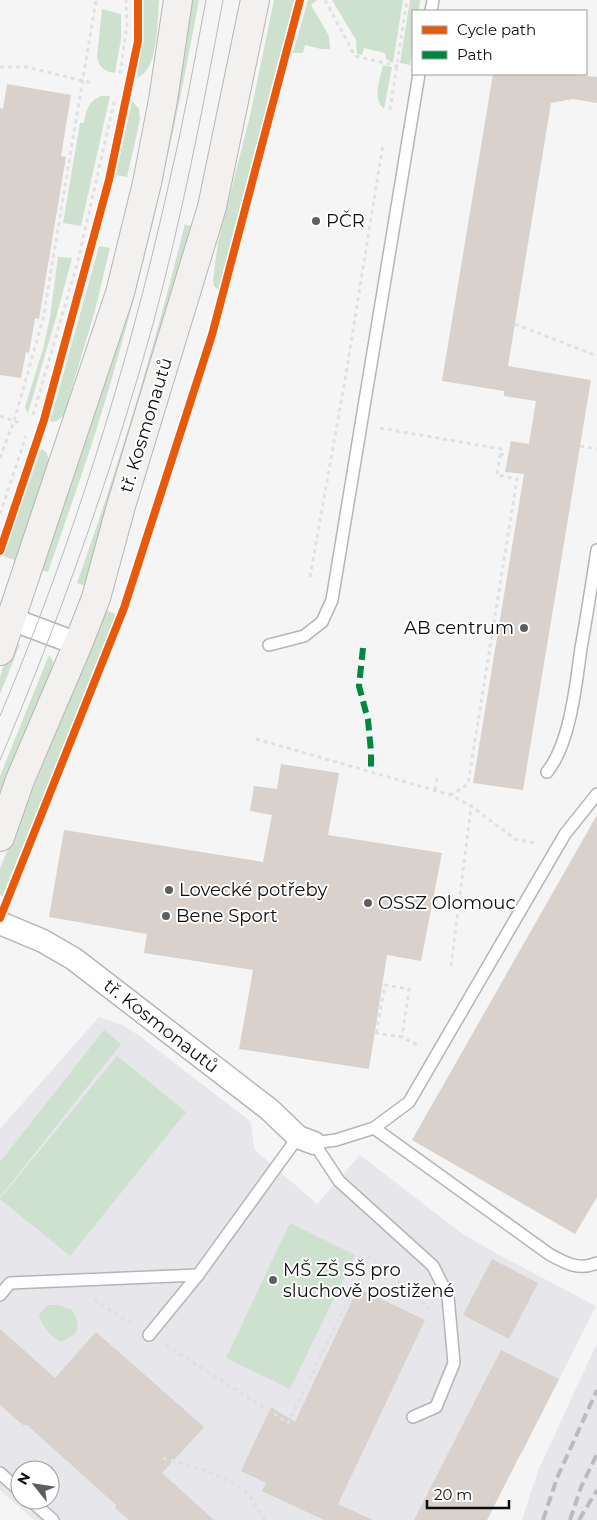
<svg xmlns="http://www.w3.org/2000/svg" width="597" height="1520" font-family="Montserrat,sans-serif">
<style>
.built{fill:#e6e6eb;fill-rule:evenodd}
.green{fill:#cee0ce}
.building{fill:#d8d1cc}
.lines{fill:none;stroke-linecap:round;stroke-linejoin:round}
.lane-casing{stroke:#b5b5b5;stroke-width:14}
.street-casing{stroke:#b5b5b5;stroke-width:25}
.secondary-casing{stroke:#b5b5b5;stroke-width:30}
.path{stroke:#e0e0e1;stroke-width:3;stroke-dasharray:4 4;stroke-linecap:butt}
.lane{stroke:#fefefe;stroke-width:11}
.street{stroke:#fefefe;stroke-width:22}
.secondary{stroke:#f2f1ef;stroke-width:28}
.tram{stroke:#bbbbbc;stroke-width:1}
.rail{stroke:#bbbbbc;stroke-width:4;stroke-dasharray:10 5;stroke-linecap:butt}
.quiet{stroke:#00873e;stroke-width:6;stroke-dasharray:12 6;stroke-linecap:butt}
.cycleway-casing{stroke:#fff;stroke-width:11}
.cycleway{stroke:#e8590c;stroke-width:8}
.poi-dot{fill:#5e5e5f;stroke:#fff;stroke-width:2}
.labels{text-anchor:middle;dominant-baseline:central;stroke-width:4;stroke-linejoin:round;paint-order:stroke}
.poi-label{font-size:18px;fill:#0d0d0e;stroke:#fff;text-anchor:start}
.street-label{font-size:18px;fill:#0d0d0e;stroke:#fff}
</style>
<rect width="100%" height="100%" fill="#f5f5f5"/>
<g class="built">
<path d="M99 1017 123 1025 141 1037 251 1122 254 1149 317 1204 360 1155 460 1232 497 1254 596 1306 521 1455 515 1452 487 1520H34L0 1490V1129ZM20 1470H50V1500H20Z"/>
<polygon points="597,1343 597,1520 522,1520 538,1471"/>
</g>
<g class="green">
<path d="M143 0H159C157 20 159 70 137 78L143 36Z"/>
<path d="M191 0H199C177 119 152 237 119 353 99 427 73 500 48 572L39 569 57 526 100 389Z"/>
<polygon points="274,0 295,0 220,291 214,286 213,280 218,242 250,116"/>
<polygon points="308,0 317,0 311,5 329,36 330,49 321,49 305,45 303,53 293,53"/>
<polygon points="332,0 403,0 393,63 386,59 385,53 364,48 362,55 357,54 356,40"/>
<polygon points="410,0 420,0 419,11 413,11 413,45 410,65 400,63"/>
<path d="M102 9 121 14V39L115 73C104 71 100 68 97 58Z"/>
<path d="M383 65 392 67 384 109C372 98 380 79 383 65Z"/>
<path d="M101 96H110L81 226 63 223 80 123H84C86 110 88 102 101 96Z"/>
<polygon points="132,101 139,109 140,120 127,177 116,175"/>
<path d="M185 224 189 226 193 224 91 588 77 583C119 465 155 345 185 224Z"/>
<polygon points="99,246 110,248 95,310 64,415 57,421 50,422"/>
<polygon points="58,257 72,258 57,314 28,413 25,407 43,349 50,317"/>
<polygon points="41,449 46,452 50,461 15,560 3,556"/>
<polygon points="104,610 116,614 97,666 2,897 0,894 0,869 3,861 77,682"/>
<path d="M20 644 0 694C0 689 0 683 0 678 2 668 10 647 20 644Z"/>
<polygon points="49,655 53,661 52,668 0,795 0,776"/>
<polygon points="104,1030 121,1044 0,1197 0,1162"/>
<polygon points="117,1056 186,1112 70,1256 0,1199"/>
<polygon points="290,1223 355,1255 290,1389 226,1358"/>
<path d="M47 1305H59L72 1310C77 1318 82 1330 72 1336 68 1338 65 1339 61 1342 51 1337 41 1325 39 1315Z"/>
</g>
<g class="building">
<polygon points="493,74 567,74 597,77 597,103 573,99 551,103 508,366 591,380 523,790 473,783 524,474 505,472 511,441 529,444 536,401 504,396 504,391 442,381"/>
<polygon points="7,84 71,95 61,156 66,157 39,319 35,318 29,353 26,352 21,378 0,375 0,108 3,109"/>
<polygon points="281,764 339,773 328,835 442,853 421,961 387,955 369,1069 239,1049 253,970 144,953 147,934 49,917 64,830 263,862 272,815 250,811 254,786 277,789"/>
<polygon points="597,815 597,1197 575,1234 412,1140"/>
<polygon points="492,1259 538,1283 509,1339 463,1315"/>
<polygon points="358,1288 425,1320 338,1504 373,1520 324,1520 262,1491 266,1483 241,1471 271,1407 295,1422"/>
<polygon points="0,1329 55,1378 96,1332 204,1427 162,1473 214,1520 129,1520 115,1508 116,1505 27,1425 23,1425 0,1405"/>
<polygon points="501,1350 559,1379 520,1455 487,1520 414,1520"/>
</g>
<g class="lines">
<defs>
<g id="lane">
<polyline points="431,11 433,0"/>
<polyline points="269,645 304,636 322,622 332,600 419,74"/>
<path d="M547 772C570 744 576 685 581 648 587 615 592 582 597 550"/>
<path d="M374 1128 549 1254C565 1263 579 1271 597 1263"/>
<polyline points="0,1295 10,1283 198,1275"/>
<polyline points="149,1335 198,1275 298,1137"/>
<polyline points="413,1417 436,1407 454,1363 448,1296 433,1266 339,1181 314,1143 336,1140 374,1128 409,1102 565,834 597,794"/>
<polyline points="0,1473 20,1491"/>
<polyline points="30,1500 53,1520"/>
</g>
<g id="street">
<polyline points="11,619 78,644"/>
<polyline points="0,923 43,941 74,959 270,1110 298,1137 314,1143"/>
</g>
<g id="secondary">
<polyline points="0,651 120,293 147,183 163,100 178,0"/>
<polyline points="0,837 20,780 78,644 96,598 121,506 212,207 255,0"/>
</g>
</defs>
<use href="#lane" class="lane-casing"/>
<use href="#street" class="street-casing"/>
<use href="#secondary" class="secondary-casing"/>
<g class="path">
<polyline points="325,0 355,56 402,67"/>
<polyline points="0,67 27,67 92,83"/>
<polyline points="120,74 127,25 126,0"/>
<polyline points="390,110 407,0"/>
<polyline points="515,324 597,356"/>
<polyline points="33,415 78,261 115,98"/>
<polyline points="0,416 20,423"/>
<polyline points="380,428 501,449 497,475 517,479 468,784 451,795"/>
<polyline points="580,446 597,449"/>
<polyline points="500,454 508,456"/>
<polyline points="0,458 14,421 43,319 96,0"/>
<polyline points="0,514 26,436"/>
<polyline points="310,577 346,374 383,144"/>
<polyline points="256,739 451,795 471,806 515,839 535,843"/>
<polyline points="435,790 437,776"/>
<polyline points="451,966 471,807"/>
<polyline points="375,1033 402,1037 419,1046"/>
<polyline points="376,1033 385,985 409,989 402,1037"/>
<polyline points="94,1300 133,1325"/>
<polyline points="166,1345 288,1423 370,1256 430,1309"/>
<path d="M163 1458C190 1466 232 1475 250 1497 256 1504 260 1513 265 1520"/>
</g>
<use href="#lane" class="lane"/>
<use href="#street" class="street"/>
<use href="#secondary" class="secondary"/>
<g class="tram">
<path d="M0 716C71 548 127 370 167 192 182 129 194 64 206 0"/>
<path d="M0 760C60 618 112 472 153 324 182 217 203 108 223 0"/>
</g>
<g class="rail">
<polyline points="543,1520 557,1478 597,1390"/>
<polyline points="570,1520 581,1487 597,1454"/>
<polyline points="579,1520 597,1490"/>
</g>
<polyline class="quiet" points="363,648 359,686 368,720 371,752 371,772"/>
<defs>
<g id="cycleway">
<polyline points="0,551 44,420 109,180 138,41 138,0"/>
<polyline points="0,918 124,608 212,335 300,0"/>
</g>
</defs>
<use href="#cycleway" class="cycleway-casing"/>
<use href="#cycleway" class="cycleway"/>
</g>
<g class="poi-dot">
<circle cx="316" cy="221" r="5"/>
<circle cx="524" cy="628" r="5"/>
<circle cx="169" cy="890" r="5"/>
<circle cx="368" cy="903" r="5"/>
<circle cx="166" cy="916" r="5"/>
<circle cx="273" cy="1280" r="5"/>
</g>
<g class="labels">
<g class="poi-label">
<text x="326" y="221">PČR</text>
<text x="514" y="628" text-anchor="end">AB centrum</text>
<text x="179" y="890">Lovecké potřeby</text>
<text x="378" y="903">OSSZ Olomouc</text>
<text x="176" y="916">Bene Sport</text>
<text x="283" y="1270">MŠ ZŠ SŠ pro<tspan x="283" dy="21">sluchově postižené</tspan></text>
</g>
<g class="street-label">
<text transform="translate(146 425) rotate(-73)">tř. Kosmonautů</text>
<text transform="translate(161 1026) rotate(38)">tř. Kosmonautů</text>
</g>
</g>
<rect x="412" y="10" width="175" height="65" fill="#ffffff" stroke="#9e9e9f"/>
<rect x="422" y="26" width="25" height="8" fill="#e8590c" stroke="#9e9e9f"/>
<text x="457" y="35" font-size="15" fill="#0d0d0e">Cycle path</text>
<rect x="422" y="51" width="25" height="8" fill="#00873e" stroke="#9e9e9f"/>
<text x="457" y="60" font-size="15" fill="#0d0d0e">Path</text>
<g transform="translate(35 1485) rotate(300)"><circle r="24" fill="#ffffff" stroke="#9e9e9f"/>
<path d="M0-4L9 19L0 12L-9 19Z" fill="#5e5e5f"/>
<text y="-8" font-size="14" font-weight="bold" text-anchor="middle" fill="#0d0d0e">N</text>
</g>
<path d="M427 1500v8h82v-8" fill="none" stroke="#0d0d0e" stroke-width="2.5"/>
<text x="434" y="1500" font-size="15" fill="#0d0d0e" stroke="#ffffff" stroke-width="4" paint-order="stroke">20 m</text>
</svg>
